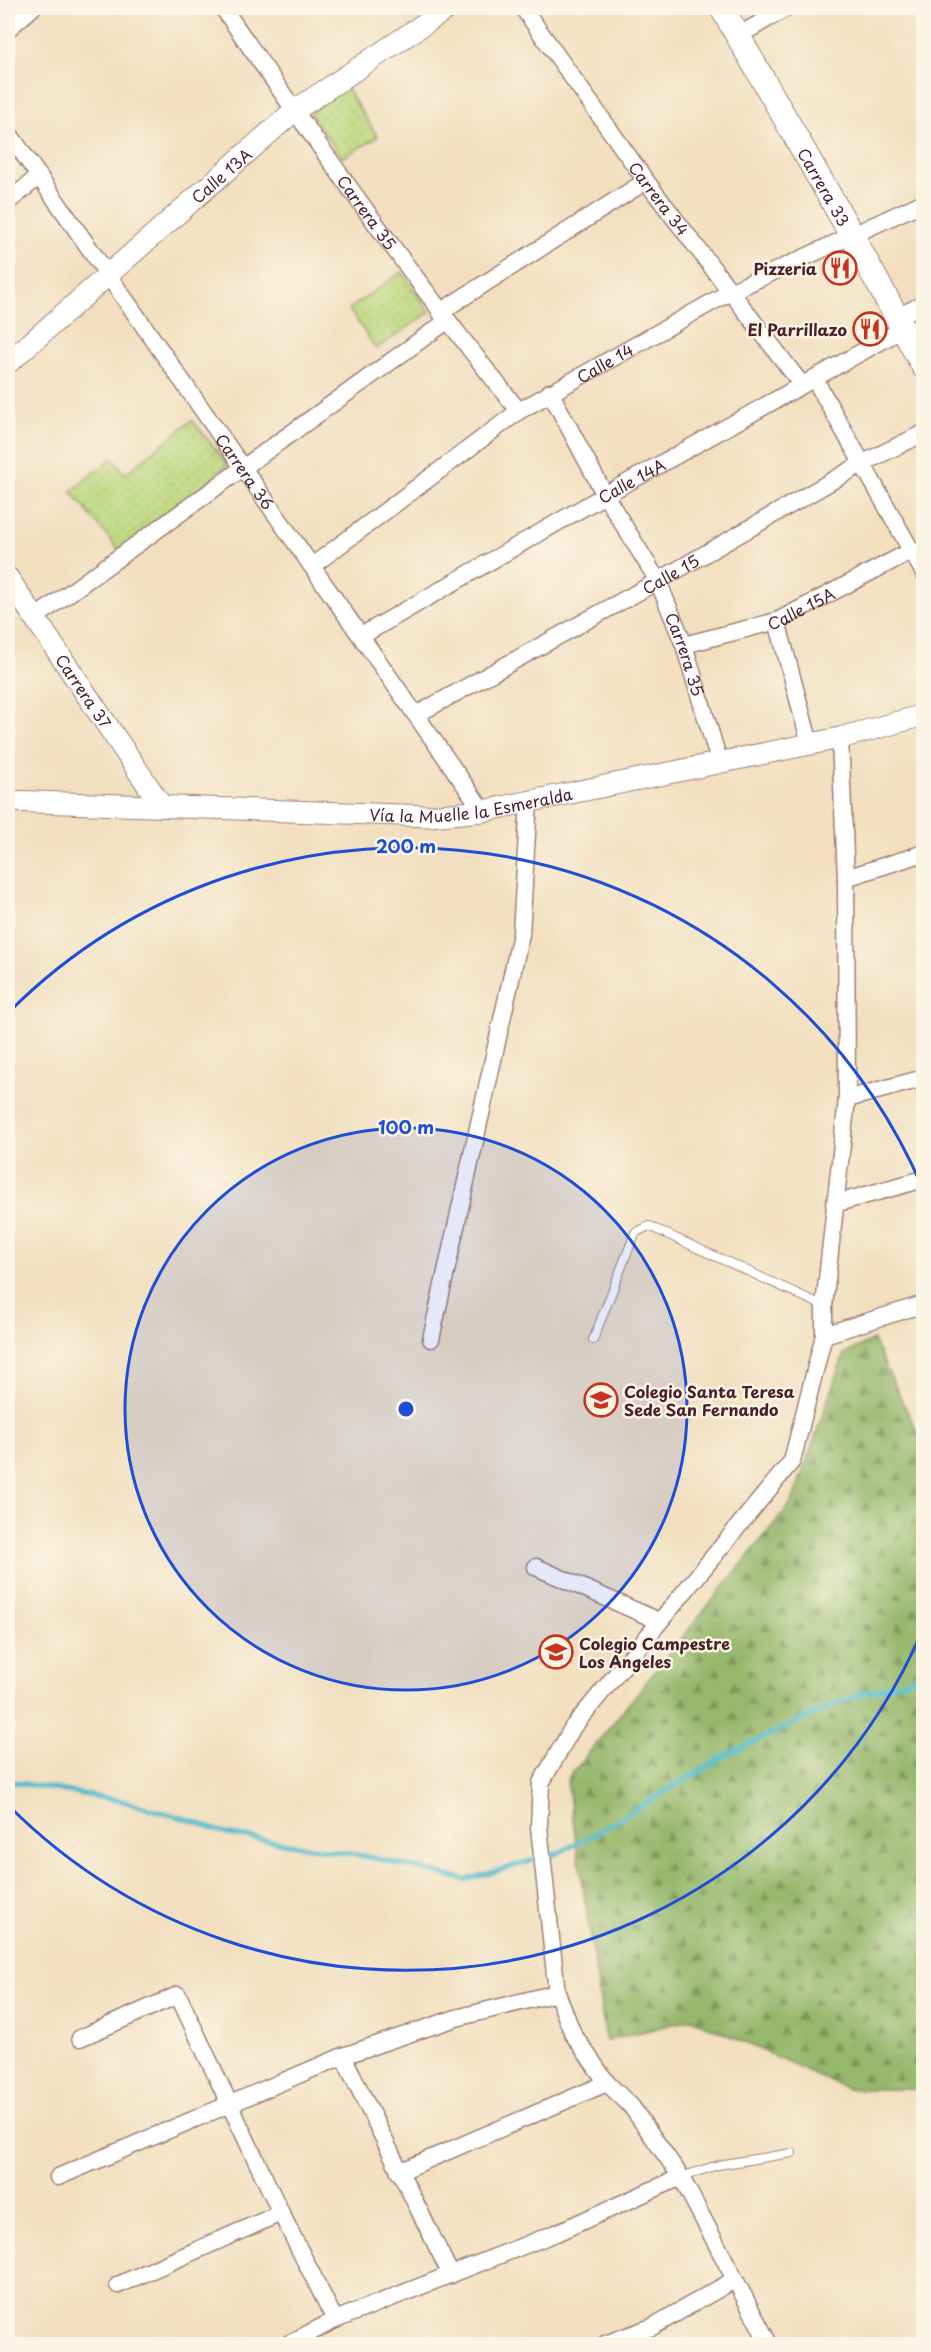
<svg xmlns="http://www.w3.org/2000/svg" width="931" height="2352" font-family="'Playpen Sans',sans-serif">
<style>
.grass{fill:url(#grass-dots);stroke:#837b54;stroke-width:1.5}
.forest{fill:url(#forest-firs);stroke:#706c4c;stroke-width:1.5}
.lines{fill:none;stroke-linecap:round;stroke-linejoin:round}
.stream{stroke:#4fbacb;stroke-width:5}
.service-casing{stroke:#9e7f75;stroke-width:10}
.minor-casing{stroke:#9e7f75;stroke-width:19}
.tertiary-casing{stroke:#9e7f75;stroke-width:23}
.secondary-casing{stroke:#9e7f75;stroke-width:26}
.service{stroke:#fff;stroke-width:8}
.minor{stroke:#fff;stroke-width:16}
.tertiary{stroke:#fff;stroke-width:21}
.secondary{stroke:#fff;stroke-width:24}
.ring{fill:none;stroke:#1d4ed8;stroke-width:3}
.labels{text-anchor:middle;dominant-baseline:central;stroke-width:5;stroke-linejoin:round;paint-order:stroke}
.street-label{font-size:16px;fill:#4a1f2b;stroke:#fcf5e5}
.poi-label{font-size:16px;font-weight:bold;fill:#4a1f2b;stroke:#fcf5e5;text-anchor:end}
.centre{fill:#1d4ed8;stroke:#fcf5e5;stroke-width:3}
.ring-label{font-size:18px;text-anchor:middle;font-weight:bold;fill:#1d4ed8;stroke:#fcf5e5;stroke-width:5;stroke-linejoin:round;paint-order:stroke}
</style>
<defs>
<pattern id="grass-dots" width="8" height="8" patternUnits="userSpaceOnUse" patternTransform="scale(1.5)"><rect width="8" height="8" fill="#bcd77d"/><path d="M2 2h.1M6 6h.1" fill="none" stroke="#a3b86c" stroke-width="1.8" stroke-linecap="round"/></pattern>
<pattern id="forest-firs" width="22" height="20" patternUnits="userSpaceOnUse" patternTransform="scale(1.5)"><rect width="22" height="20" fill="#95b86c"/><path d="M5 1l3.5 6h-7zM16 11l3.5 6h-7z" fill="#7c9559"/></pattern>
</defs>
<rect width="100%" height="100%" fill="#fcf5e5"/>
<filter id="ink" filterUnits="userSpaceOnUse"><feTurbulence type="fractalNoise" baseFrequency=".0167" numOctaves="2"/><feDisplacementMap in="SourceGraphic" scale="12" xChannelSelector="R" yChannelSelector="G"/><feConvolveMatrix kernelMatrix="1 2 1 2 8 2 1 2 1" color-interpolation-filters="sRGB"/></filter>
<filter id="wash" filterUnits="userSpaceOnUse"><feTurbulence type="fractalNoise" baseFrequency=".008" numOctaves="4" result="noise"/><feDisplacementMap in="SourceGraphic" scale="24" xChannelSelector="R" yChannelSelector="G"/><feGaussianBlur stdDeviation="1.35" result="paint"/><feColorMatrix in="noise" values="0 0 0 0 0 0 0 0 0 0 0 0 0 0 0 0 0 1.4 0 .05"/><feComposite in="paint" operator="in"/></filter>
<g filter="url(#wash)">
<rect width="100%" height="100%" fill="#f1dfbf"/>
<g class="grass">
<polygon points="346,88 378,137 342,158 310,113"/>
<polygon points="402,272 430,312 376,349 349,309"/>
<polygon points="192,420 228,465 121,553 71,491 112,458 125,474"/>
</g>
<polygon class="forest" points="873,1340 923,1444 923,2089 848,2089 692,2019 606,2041 567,1780 792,1502 844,1354"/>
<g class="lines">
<polyline class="stream" points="8,1781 122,1801 193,1821 226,1834 370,1857 466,1880 558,1853 593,1835 728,1754 849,1698 924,1675"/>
</g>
</g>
<g filter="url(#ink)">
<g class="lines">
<defs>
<g id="service">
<polyline points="593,1340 635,1233 649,1226 824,1306"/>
<polyline points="681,2177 718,2165 792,2153"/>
</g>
<g id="minor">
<path id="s1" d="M223 8C318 145 414 281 519 411"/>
<path id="s2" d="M523 8 646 181 802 385"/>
<polyline points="8,29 32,8"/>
<polyline points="738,36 786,8"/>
<path id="s3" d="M8 132 483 811"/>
<polyline points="8,202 39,176"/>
<polyline points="440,312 646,181"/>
<polyline points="897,317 924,304"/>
<polyline points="814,378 924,573"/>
<path id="s4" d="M550 392 605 495 658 581 684 645 720 764"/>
<path id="s5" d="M312 566 519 411 730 292 924 202"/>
<polyline points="36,617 447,321"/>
<polyline points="777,621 810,744"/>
<path id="s6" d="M361 636 605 495 903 329"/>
<path id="s7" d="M684 645 777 621 911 551"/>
<path id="s8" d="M416 715 658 581 863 463 924 433"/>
<polyline points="846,878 924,853"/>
<polyline points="847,1099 924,1078"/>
<polyline points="834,1204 924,1179"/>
<polyline points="824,1335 924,1304"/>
<polyline points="431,1339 521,934 529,800"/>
<polyline points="536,1567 659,1621"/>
<polyline points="80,2038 178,1995 281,2213 335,2320"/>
<polyline points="343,2056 451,2275"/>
<polyline points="399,2172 607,2083"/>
<polyline points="58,2177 343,2056 456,2018 557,1993"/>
<polyline points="118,2285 281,2213"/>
<polyline points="288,2344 335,2320 556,2233 681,2177"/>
<polyline points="605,2344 652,2327 734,2280"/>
<polyline points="769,2344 681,2177 631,2106 607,2083 573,2034 557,1993 539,1827 541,1783 573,1727 792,1461 824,1335 824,1306 847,1099 846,878 840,738"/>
</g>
<g id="tertiary">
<path id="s9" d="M8 363 294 111 448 8"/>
<path id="s10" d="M8 578 161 805"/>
<path id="s11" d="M8 801 429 816 483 811 840 738 924 715"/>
</g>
<g id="secondary">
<path id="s12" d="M722 8 845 223 924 367"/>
</g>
</defs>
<use href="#service" class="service-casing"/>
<use href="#minor" class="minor-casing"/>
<use href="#tertiary" class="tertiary-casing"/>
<use href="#secondary" class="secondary-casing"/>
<use href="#service" class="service"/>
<use href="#minor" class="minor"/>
<use href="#tertiary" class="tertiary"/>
<use href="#secondary" class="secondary"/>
</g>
</g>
<circle cx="406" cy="1409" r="281" fill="#1d4ed8" fill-opacity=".12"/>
<g class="ring">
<circle cx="406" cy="1409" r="281"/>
<path d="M923 1629A562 562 0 0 1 9 1806M9 1012A562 562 0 0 1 923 1189"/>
</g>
<defs>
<symbol id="restaurant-ring" viewBox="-11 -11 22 22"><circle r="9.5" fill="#fcf5e5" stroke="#c8321e" stroke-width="1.5"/><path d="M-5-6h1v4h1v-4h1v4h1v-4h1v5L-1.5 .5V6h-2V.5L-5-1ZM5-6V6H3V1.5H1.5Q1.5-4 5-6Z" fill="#c8321e"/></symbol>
<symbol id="school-ring" viewBox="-11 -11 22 22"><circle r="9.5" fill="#fcf5e5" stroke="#c8321e" stroke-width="1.5"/><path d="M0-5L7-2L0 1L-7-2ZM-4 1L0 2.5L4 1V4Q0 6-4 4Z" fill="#c8321e"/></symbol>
</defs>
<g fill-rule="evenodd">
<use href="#restaurant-ring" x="821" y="249" width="38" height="38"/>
<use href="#restaurant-ring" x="851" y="310" width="38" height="38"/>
<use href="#school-ring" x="582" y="1381" width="38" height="38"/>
<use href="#school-ring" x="537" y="1633" width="38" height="38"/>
</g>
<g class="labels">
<g class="street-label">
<text stroke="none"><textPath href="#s9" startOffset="284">Calle 13A</textPath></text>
<text stroke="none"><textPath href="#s12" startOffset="206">Carrera 33</textPath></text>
<text stroke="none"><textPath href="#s2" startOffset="234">Carrera 34</textPath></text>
<text stroke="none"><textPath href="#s1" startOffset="250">Carrera 35</textPath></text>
<text stroke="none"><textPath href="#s5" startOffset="357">Calle 14</textPath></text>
<text stroke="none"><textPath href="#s3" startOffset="414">Carrera 36</textPath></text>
<text stroke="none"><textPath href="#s6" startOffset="312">Calle 14A</textPath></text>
<text stroke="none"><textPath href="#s8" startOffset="291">Calle 15</textPath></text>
<text stroke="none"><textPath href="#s7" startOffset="123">Calle 15A</textPath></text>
<text stroke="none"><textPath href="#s4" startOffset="296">Carrera 35</textPath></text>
<text stroke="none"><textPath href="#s10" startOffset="136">Carrera 37</textPath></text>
<text stroke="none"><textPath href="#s11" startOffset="464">Vía la Muelle la Esmeralda</textPath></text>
</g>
<g class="poi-label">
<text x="817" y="268">Pizzeria</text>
<text x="847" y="329">El Parrillazo</text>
<text x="624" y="1391" text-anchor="start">Colegio Santa Teresa<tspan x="624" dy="18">Sede San Fernando</tspan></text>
<text x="579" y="1643" text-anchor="start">Colegio Campestre<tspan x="579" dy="18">Los Angeles</tspan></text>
</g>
</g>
<circle cx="406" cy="1409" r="9" class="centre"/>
<g class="ring-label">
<text x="406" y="853">200 m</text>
<text x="406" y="1134">100 m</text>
</g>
<rect width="931" height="2352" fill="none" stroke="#fcf5e5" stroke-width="30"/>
</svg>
